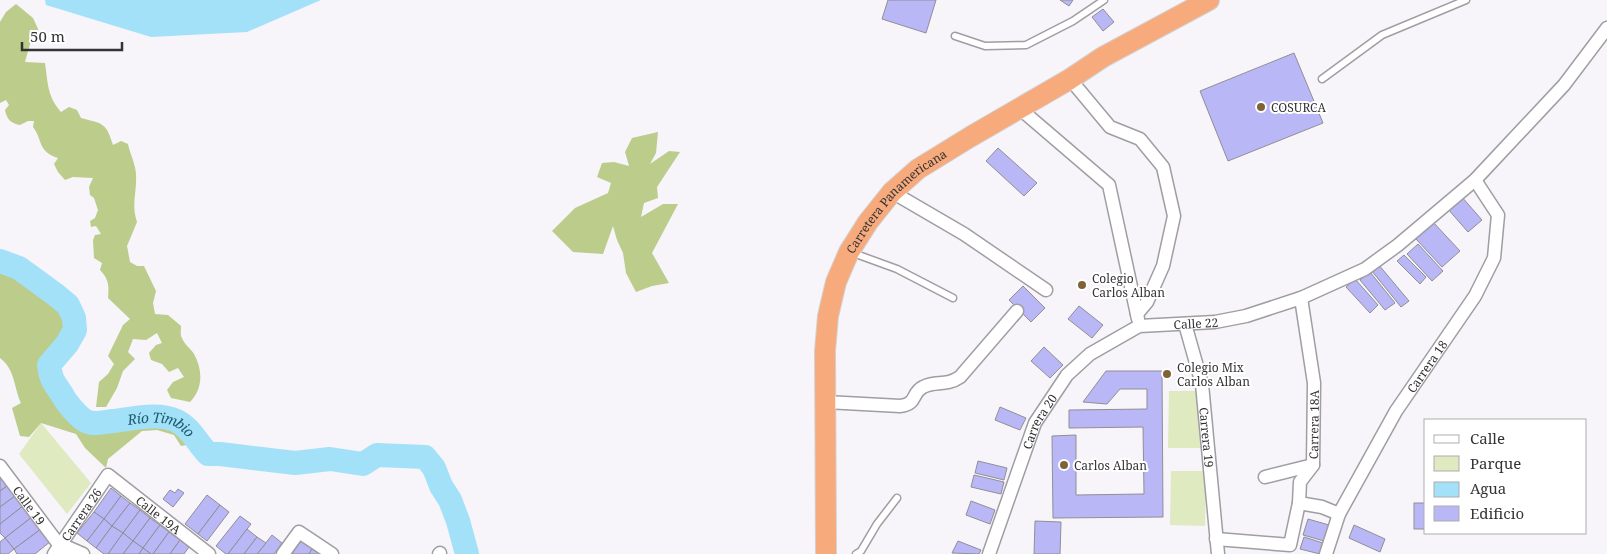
<svg xmlns="http://www.w3.org/2000/svg" width="1607" height="554" font-family="'Noto Serif',serif">
<style>
.green{fill:#dfeac1}
.forest{fill:#bbcc8b}
.water{fill:#a3e1f9}
.lines{fill:none;stroke-linecap:round;stroke-linejoin:round}
.river{stroke:#a3e1f9;stroke-width:24}
.building{fill:#b9b7f6;stroke:#8f8f94}
.service-casing{stroke:#a09da3;stroke-width:9}
.minor-casing{stroke:#a09da3;stroke-width:15}
.trunk-casing{stroke:#d2d2d3;stroke-width:22}
.service{stroke:#fff;stroke-width:6}
.minor{stroke:#fff;stroke-width:12}
.trunk{stroke:#f7aa7c;stroke-width:20}
.poi-dot{fill:#7d6335;stroke:#fff;stroke-width:2}
.labels{text-anchor:middle;dominant-baseline:central;stroke-width:4;stroke-linejoin:round;paint-order:stroke}
.poi-label{font-size:12px;fill:#333335;stroke:#fff;text-anchor:start}
.street-label{font-size:12px;fill:#333335;stroke:#fff}
.water-label{font-size:14px;font-style:italic;fill:#1a5a6f;stroke:#fff}
</style>
<rect width="100%" height="100%" fill="#f7f4fa"/>
<g class="green">
<polygon points="1169,391 1202,391 1202,448 1168,448"/>
<polygon points="41,423 91,483 67,514 19,454"/>
<polygon points="1171,471 1206,471 1205,526 1170,525"/>
</g>
<g class="forest">
<path d="M16 4 33 18 39 31 30 44 25 62 45 63C48 83 47 96 61 112L69 107 77 110 81 118C103 124 106 122 113 145L121 141 128 144C130 154 136 165 136 175 137 193 131 204 137 222L127 246 130 262 137 266H144L156 291 153 303 155 314 168 315 181 326C181 330 180 335 182 338 184 344 191 349 194 354 203 370 203 389 190 402L171 398 167 390 173 382 184 377 178 368 169 372 162 364 151 360 149 353 156 345 162 343 157 333 146 340 133 339 128 352 135 359 123 371 117 388 106 407H96L99 382 108 374 114 364 108 356 123 325 130 319 108 298C109 286 109 279 100 270L102 263 94 258 93 240 95 235 101 234 96 226 91 227 90 221 95 218 98 210 94 198 90 195 89 187 93 178 73 177 65 180 58 172 54 164 58 158C37 151 43 140 33 127L34 121H28L20 125C10 123 7 119 5 110L9 105 6 100 0 103V22L6 12Z"/>
<polygon points="658,132 656,153 650,164 669,151 680,152 657,187 658,198 644,203 641,217 663,204 678,204 652,253 669,283 652,286 636,292 626,273 623,253 617,240 613,226 603,254 573,252 552,231 575,208 608,193 611,183 597,177 602,163 614,162 629,166 625,152 632,138"/>
<path d="M0 264C20 273 48 289 64 305 68 310 70 317 73 323L62 345 49 354 43 364C45 378 52 388 59 399 65 410 80 427 93 429 125 434 175 397 192 444L181 446 174 435 157 430 142 431 108 459 106 468 85 448 76 434 41 423 29 437 20 436 12 408 21 403C14 388 15 369 0 358Z"/>
</g>
<polygon class="water" points="45,0 321,0 247,32 151,37 46,5"/>
<g class="lines">
<path class="river" id="s1" d="M0 261 19 268 56 295 68 305 74 318 75 330 67 344 49 365C51 381 55 383 63 396 66 402 79 418 86 421 93 425 105 422 113 421 132 419 158 412 177 421 191 428 197 443 208 454H220L295 463 330 459 363 464 377 455 425 457 434 468 441 486 450 500 458 521 467 554"/>
</g>
<g class="building">
<polygon points="888,0 936,0 926,33 882,19"/>
<polygon points="1060,0 1073,0 1069,6"/>
<polygon points="1103,9 1114,22 1103,31 1092,17"/>
<polygon points="1294,53 1323,123 1228,161 1200,91"/>
<polygon points="998,148 1037,183 1024,196 986,161"/>
<polygon points="1461,196 1482,220 1468,232 1447,208"/>
<polygon points="1433,222 1460,251 1442,267 1416,239"/>
<polygon points="1418,244 1443,271 1432,281 1407,254"/>
<polygon points="1404,255 1426,277 1420,284 1397,261"/>
<polygon points="1378,264 1409,301 1401,307 1371,270"/>
<polygon points="1370,272 1395,303 1385,310 1360,280"/>
<polygon points="1355,279 1378,305 1370,313 1346,287"/>
<polygon points="1023,286 1045,308 1031,322 1009,300"/>
<polygon points="1079,306 1103,325 1092,338 1068,319"/>
<polygon points="1044,347 1063,365 1050,378 1031,361"/>
<polygon points="1106,371 1162,371 1163,517 1053,518 1052,436 1076,435 1076,495 1144,494 1143,427 1069,428 1069,410 1147,409 1147,389 1120,389 1107,404 1083,402"/>
<polygon points="1000,407 1026,418 1020,430 995,420"/>
<polygon points="978,461 1007,468 1004,480 975,473"/>
<polygon points="974,475 1004,482 1001,494 971,487"/>
<polygon points="0,477 7,486 0,491"/>
<polygon points="7,486 15,496 0,507 0,491"/>
<polygon points="111,488 121,496 104,519 94,512"/>
<polygon points="178,489 184,493 173,507 163,499 170,490 175,493"/>
<polygon points="207,495 220,505 198,534 185,524"/>
<polygon points="15,496 23,506 0,524 0,507"/>
<polygon points="121,496 130,503 112,526 104,519"/>
<polygon points="971,501 995,510 990,524 966,515"/>
<polygon points="130,503 140,510 123,533 112,526"/>
<rect x="1414" y="503" width="12" height="26"/>
<polygon points="220,505 229,512 207,541 198,534"/>
<polygon points="23,506 32,517 5,538 0,533 0,524"/>
<polygon points="140,510 150,518 133,541 123,533"/>
<polygon points="94,512 104,519 87,541 77,533"/>
<polygon points="240,516 251,524 228,554 226,554 216,546"/>
<polygon points="32,517 41,529 14,549 5,538"/>
<polygon points="150,518 160,525 143,548 133,541"/>
<polygon points="104,519 112,526 96,548 87,541"/>
<polygon points="1308,519 1329,525 1324,541 1303,535"/>
<polygon points="1035,521 1061,522 1060,554 1034,554"/>
<polygon points="160,525 169,532 153,554 151,554 143,548"/>
<polygon points="1354,525 1385,539 1380,552 1349,538"/>
<polygon points="112,526 123,533 108,554 104,554 96,548"/>
<polygon points="41,529 51,541 35,554 17,554 14,549"/>
<polygon points="247,529 257,537 244,554 228,554"/>
<polygon points="169,532 180,540 170,554 153,554"/>
<polygon points="123,533 133,541 123,554 108,554"/>
<polygon points="272,535 282,543 274,554 257,554"/>
<polygon points="257,537 266,543 257,554 244,554"/>
<polygon points="1304,537 1323,543 1320,554 1300,549"/>
<polygon points="5,538 14,549 8,554 0,554 0,542"/>
<polygon points="180,540 189,547 184,554 170,554"/>
<polygon points="133,541 143,548 139,554 123,554"/>
<polygon points="301,541 312,549 309,554 292,554"/>
<polygon points="958,541 981,550 979,554 952,553"/>
<polygon points="143,548 151,554 139,554"/>
<polygon points="312,549 320,554 309,554"/>
</g>
<g class="lines">
<defs>
<g id="service">
<polyline points="955,36 985,46 1026,45 1073,21 1104,0"/>
<polyline points="1322,79 1382,35 1466,0"/>
<polyline points="853,253 897,269 953,298"/>
<polyline points="856,554 861,551 877,524 897,498"/>
</g>
<g id="minor">
<polyline points="1070,79 1110,127 1140,139 1163,167 1174,216 1163,266 1147,302 1137,314"/>
<polyline points="1019,108 1109,185 1138,319"/>
<polyline points="892,192 964,234 1046,290"/>
<path id="s2" d="M1185 324 1202 384 1218 554"/>
<path d="M826 402 900 406C918 404 911 393 923 387 936 380 945 387 960 377L1017 311"/>
<path id="s3" d="M0 466 66 554"/>
<polyline points="1265,477 1313,465"/>
<polyline points="1299,503 1322,507 1339,514"/>
<path id="s4" d="M1216 539 1290 545 1299 503 1300 482 1313 465 1314 383 1301 298"/>
<polyline points="60,544 83,554"/>
<path id="s5" d="M54 554 108 475 209 554"/>
<polyline points="283,554 299,532 332,554"/>
<polyline points="439,554 440,553"/>
<path id="s6" d="M989 554 1035 423 1067 375 1090 354 1139 326 1215 322 1246 316 1301 298 1365 269 1398 245 1475 180 1564 85 1607 28"/>
<path id="s7" d="M1326 554 1339 514 1396 411 1475 296 1494 258 1498 215 1475 180"/>
</g>
<g id="trunk">
<path id="s8" d="M826 554 825 351 828 316 836 282 849 252 868 222 892 192 918 169 970 137 1070 79 1103 57 1209 0"/>
</g>
</defs>
<use href="#service" class="service-casing"/>
<use href="#minor" class="minor-casing"/>
<use href="#trunk" class="trunk-casing"/>
<use href="#service" class="service"/>
<use href="#minor" class="minor"/>
<use href="#trunk" class="trunk"/>
</g>
<g class="poi-dot">
<circle cx="1261" cy="107" r="5"/>
<circle cx="1082" cy="285" r="5"/>
<circle cx="1167" cy="374" r="5"/>
<circle cx="1064" cy="465" r="5"/>
</g>
<g class="labels">
<g class="poi-label">
<text x="1271" y="107">COSURCA</text>
<text x="1092" y="278">Colegio<tspan x="1092" dy="14">Carlos Alban</tspan></text>
<text x="1177" y="367">Colegio Mix<tspan x="1177" dy="14">Carlos Alban</tspan></text>
<text x="1074" y="465">Carlos Alban</text>
</g>
<g class="street-label">
<text stroke="none"><textPath href="#s8" startOffset="376">Carretera Panamericana</textPath></text>
<text stroke="none"><textPath href="#s6" startOffset="341">Calle 22</textPath></text>
<text stroke="none"><textPath href="#s7" startOffset="214">Carrera 18</textPath></text>
<text stroke="none"><textPath href="#s6" startOffset="142">Carrera 20</textPath></text>
<text stroke="none"><textPath href="#s4" startOffset="200">Carrera 18A</textPath></text>
<text stroke="none"><textPath href="#s2" startOffset="116">Carrera 19</textPath></text>
<text stroke="none"><textPath href="#s3" startOffset="49">Calle 19</textPath></text>
<text stroke="none"><textPath href="#s5" startOffset="48">Carrera 26</textPath></text>
<text stroke="none"><textPath href="#s5" startOffset="160">Calle 19A</textPath></text>
</g>
<g class="water-label">
<text stroke="none"><textPath href="#s1" startOffset="298">Río Timbio</textPath></text>
</g>
</g>
<rect x="1424" y="419" width="162" height="115" fill="#ffffff" stroke="#adadae"/>
<rect x="1434" y="435" width="25" height="8" fill="#ffffff" stroke="#adadae"/>
<text x="1470" y="444" font-size="15" fill="#333335">Calle</text>
<rect x="1434" y="456" width="25" height="15" fill="#dfeac1" stroke="#adadae"/>
<text x="1470" y="469" font-size="15" fill="#333335">Parque</text>
<rect x="1434" y="482" width="25" height="15" fill="#a3e1f9" stroke="#adadae"/>
<text x="1470" y="494" font-size="15" fill="#333335">Agua</text>
<rect x="1434" y="506" width="25" height="15" fill="#b9b7f6" stroke="#adadae"/>
<text x="1470" y="519" font-size="15" fill="#333335">Edificio</text>
<path d="M22 42v8h100v-8" fill="none" stroke="#333335" stroke-width="2.5"/>
<text x="30" y="42" font-size="15" fill="#333335" stroke="#ffffff" stroke-width="4" paint-order="stroke">50 m</text>
</svg>
